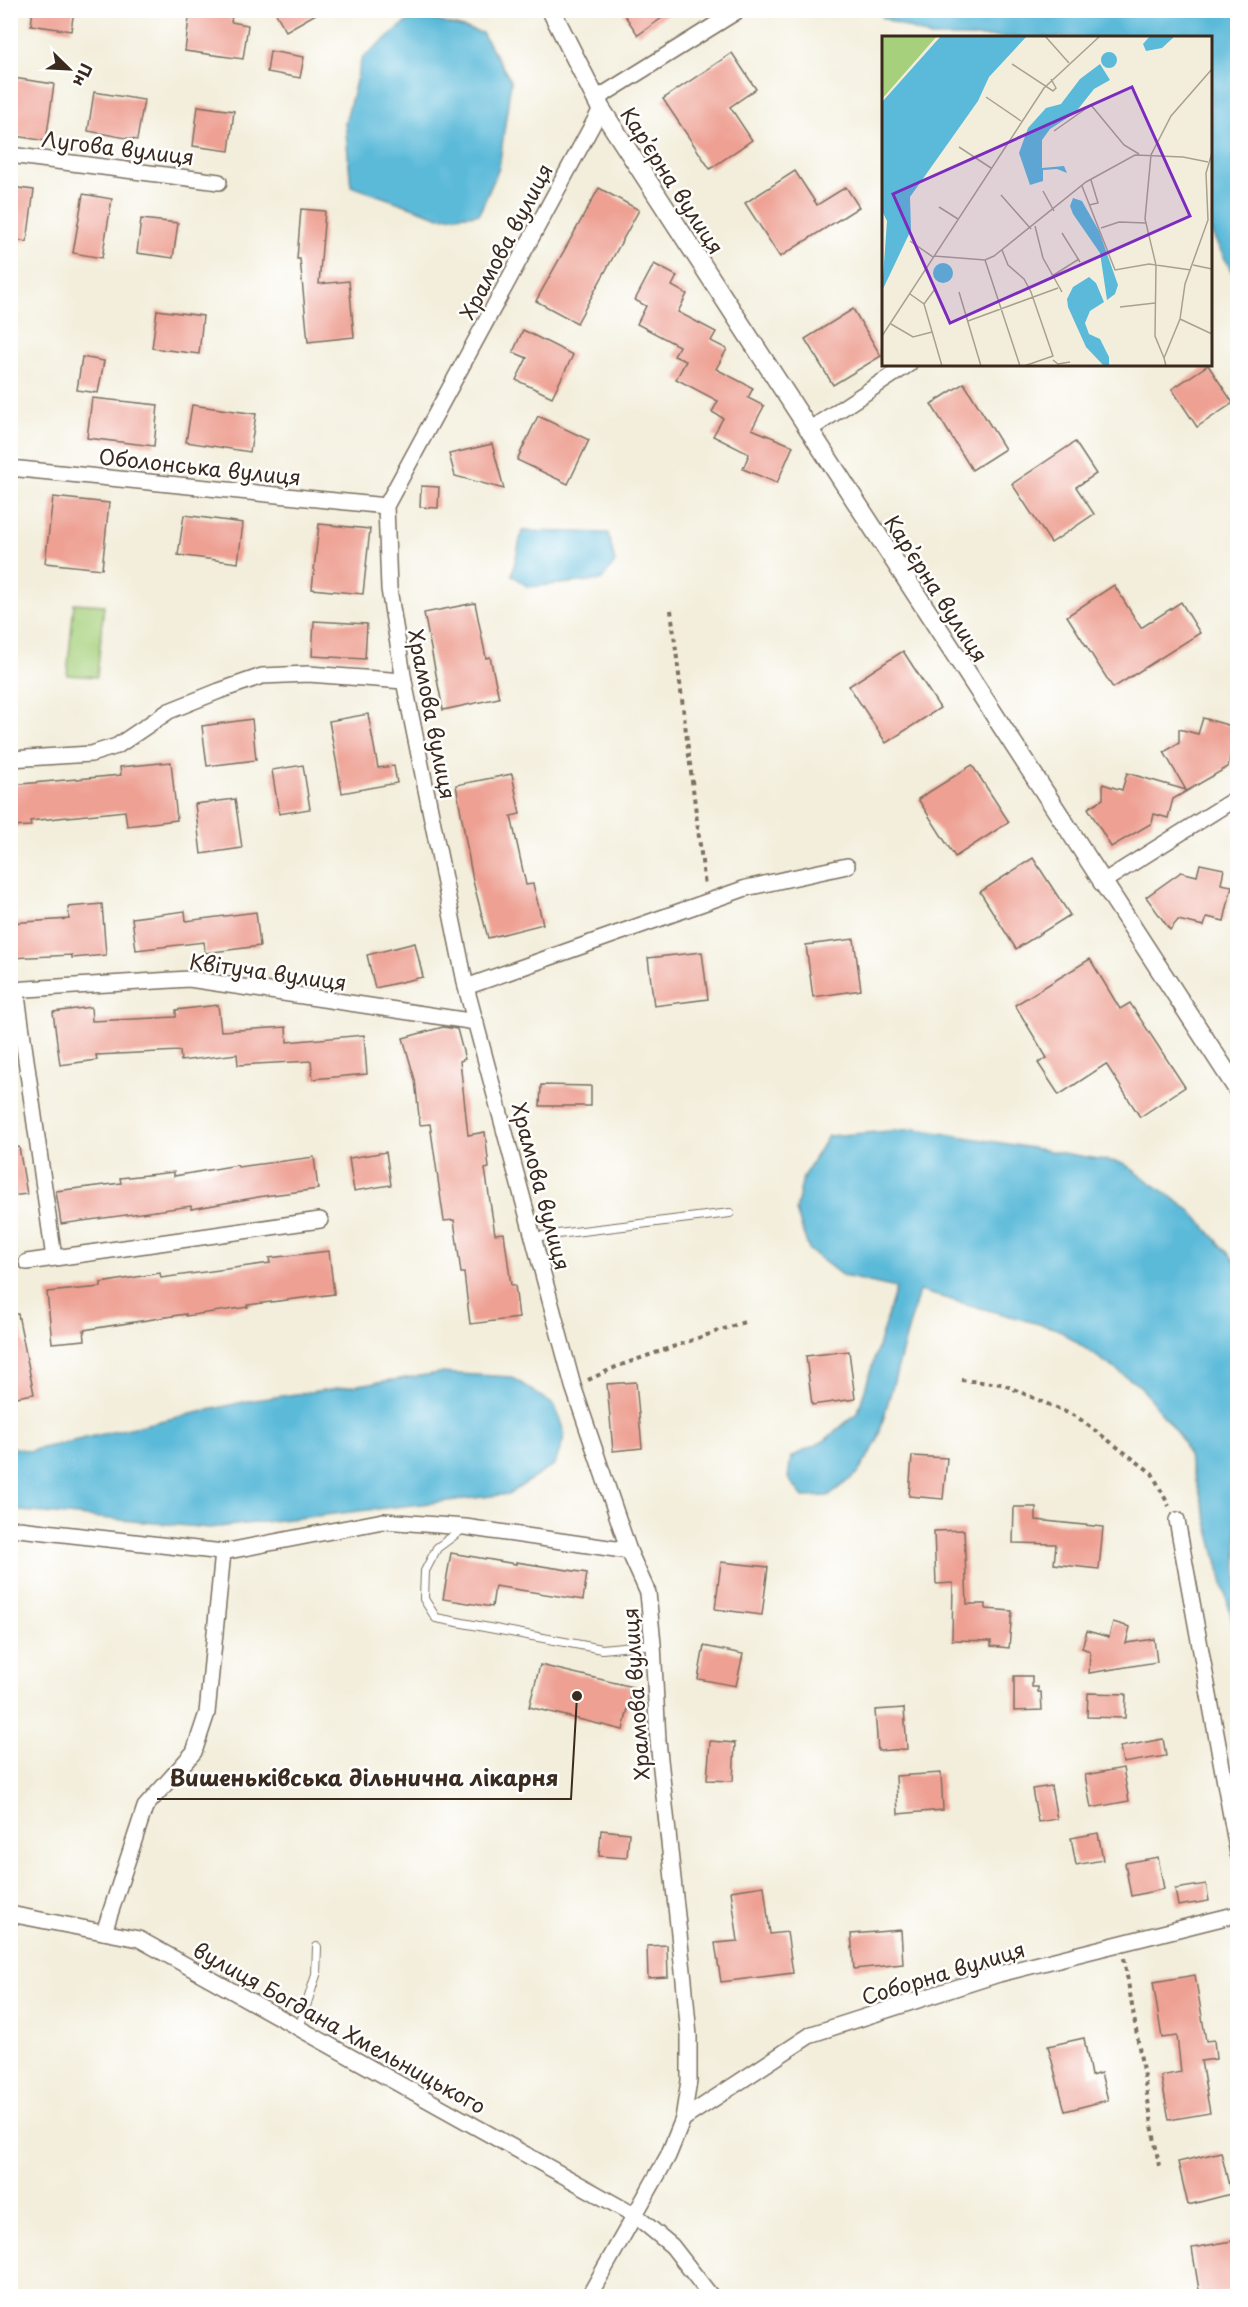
<svg xmlns="http://www.w3.org/2000/svg" width="1248" height="2307" font-family="'Playpen Sans',sans-serif">
<style>
.green{fill:#a6d07c;stroke:#707d4d;stroke-width:1.5}
.water{fill:#5bbad9;stroke:#4b727c;stroke-width:1.5}
.building{fill:#eea093}
.lines{fill:none;stroke-linecap:round;stroke-linejoin:round}
.service-casing{stroke:#7b6f60;stroke-width:10}
.minor-casing{stroke:#7b6f60;stroke-width:18}
.tertiary-casing{stroke:#7b6f60;stroke-width:21}
.path{stroke:#7b6f60;stroke-width:4;stroke-dasharray:4.5 4.5;stroke-linecap:butt}
.service{stroke:#fff;stroke-width:8}
.minor{stroke:#fff;stroke-width:15}
.tertiary{stroke:#fff;stroke-width:18}
.labels{text-anchor:middle;dominant-baseline:central;stroke-width:5;stroke-linejoin:round;paint-order:stroke}
.street-label{font-size:21px;fill:#3b2a1e;stroke:#fff}
.inset-road{fill:none;stroke:#a9a08f;stroke-width:1.5}
.view{fill:#7b2cbf;fill-opacity:0.15;stroke:#7b2cbf;stroke-width:3}
.inset-edge{fill:none;stroke:#3b2a1e;stroke-width:3}
.leader{fill:none;stroke:#3b2a1e;stroke-width:2}
.callout-dot{fill:#3b2a1e;stroke:#fff;stroke-width:2}
.callout-label{font-size:22px;text-anchor:middle;font-weight:bold;fill:#3b2a1e;stroke:#fff;stroke-width:5;stroke-linejoin:round;paint-order:stroke}
</style>
<rect width="100%" height="100%" fill="#fff"/>
<filter id="ink" filterUnits="userSpaceOnUse"><feTurbulence type="fractalNoise" baseFrequency=".0167" numOctaves="2"/><feDisplacementMap in="SourceGraphic" scale="12" xChannelSelector="R" yChannelSelector="G"/><feConvolveMatrix kernelMatrix="1 2 1 2 8 2 1 2 1" color-interpolation-filters="sRGB"/></filter>
<filter id="wash" filterUnits="userSpaceOnUse"><feTurbulence type="fractalNoise" baseFrequency=".008" numOctaves="4" result="noise"/><feDisplacementMap in="SourceGraphic" scale="24" xChannelSelector="R" yChannelSelector="G"/><feGaussianBlur stdDeviation="1.35" result="paint"/><feColorMatrix in="noise" values="0 0 0 0 0 0 0 0 0 0 0 0 0 0 0 0 0 1.4 0 .05"/><feComposite in="paint" operator="in"/></filter>
<g filter="url(#wash)">
<rect width="100%" height="100%" fill="#f3eedb"/>
<polygon class="green" points="74,603 104,605 97,677 67,675"/>
<g class="water">
<polygon points="877,11 1237,11 1237,282 1211,232 1210,38 931,37 884,18"/>
<polygon points="415,15 482,33 511,81 499,168 479,214 440,217 351,186 345,123 362,58"/>
<polygon points="522,531 608,533 615,562 602,580 528,587 512,575"/>
<polygon points="916,1129 1123,1163 1191,1211 1237,1263 1237,1663 1234,1627 1200,1494 1183,1441 1141,1387 1057,1329 919,1291 877,1442 858,1473 828,1496 803,1497 788,1478 791,1457 824,1441 858,1412 896,1288 843,1276 809,1250 796,1211 803,1177 828,1136"/>
<polygon points="440,1373 512,1377 555,1406 565,1435 555,1464 509,1494 210,1528 11,1510 11,1447 29,1451 248,1401"/>
</g>
<g id="blocks">
<g class="building">
<polygon points="33,10 74,10 71,31 31,25"/>
<polygon points="190,10 233,10 231,22 248,25 243,59 185,51"/>
<polygon points="274,10 323,10 286,31"/>
<polygon points="621,10 673,10 638,35"/>
<polygon points="270,51 304,57 300,78 267,72"/>
<polygon points="732,53 756,89 730,107 752,140 710,169 663,99"/>
<polygon points="13,78 54,84 46,141 10,135"/>
<polygon points="94,92 144,100 137,140 88,131"/>
<polygon points="198,106 234,111 229,151 193,146"/>
<polygon points="795,171 817,205 846,187 859,207 780,257 745,203"/>
<polygon points="10,187 34,190 27,242 10,239"/>
<polygon points="599,188 639,210 577,323 536,301"/>
<polygon points="83,194 112,199 102,258 73,253"/>
<polygon points="301,209 325,211 319,284 349,281 354,337 308,342 300,259 297,259"/>
<polygon points="141,219 178,223 173,258 137,253"/>
<polygon points="654,264 677,276 672,286 687,294 678,312 716,332 711,341 727,349 716,369 753,388 748,398 764,406 752,429 793,446 777,483 743,469 749,454 713,436 723,418 712,412 718,401 676,379 686,361 674,356 679,346 637,324 646,306 635,300"/>
<polygon points="853,309 881,356 833,385 805,339"/>
<polygon points="157,310 203,316 199,354 152,348"/>
<polygon points="523,330 573,355 552,397 516,380 527,358 513,352"/>
<polygon points="82,357 104,361 98,393 77,390"/>
<polygon points="1208,365 1233,403 1197,427 1172,389"/>
<polygon points="964,383 1005,449 972,470 931,404"/>
<polygon points="92,398 158,405 154,446 87,438"/>
<polygon points="192,405 256,414 250,452 186,442"/>
<polygon points="538,416 589,440 568,484 517,460"/>
<polygon points="1075,442 1096,474 1076,487 1094,514 1051,543 1012,484"/>
<polygon points="492,444 504,489 455,476 449,454"/>
<polygon points="421,486 439,487 438,508 420,507"/>
<polygon points="53,497 109,503 102,569 45,563"/>
<polygon points="184,515 243,523 238,563 178,555"/>
<polygon points="319,524 370,529 363,594 312,589"/>
<polygon points="1114,585 1141,628 1181,602 1200,633 1113,688 1067,616"/>
<polygon points="475,603 486,658 490,657 499,698 443,710 424,613"/>
<polygon points="314,621 367,624 365,659 312,656"/>
<polygon points="903,651 940,708 886,743 849,686"/>
<polygon points="368,714 378,768 394,766 397,783 342,793 329,721"/>
<polygon points="1203,718 1235,727 1232,738 1238,740 1238,761 1230,758 1228,767 1173,799 1168,818 1154,814 1152,823 1111,847 1088,808 1103,799 1103,784 1122,790 1127,773 1186,790 1164,752 1179,743 1179,729 1198,734"/>
<polygon points="252,719 256,760 207,766 202,726"/>
<polygon points="171,762 177,820 127,826 125,811 30,821 31,826 10,827 10,785 121,775 120,767"/>
<polygon points="303,765 310,809 279,814 272,770"/>
<polygon points="972,765 1009,822 955,857 918,799"/>
<polygon points="512,774 520,814 511,816 526,885 533,884 543,924 488,938 473,881 456,785"/>
<polygon points="235,799 242,848 201,854 195,804"/>
<polygon points="1033,858 1070,915 1016,949 980,892"/>
<polygon points="1200,864 1224,869 1221,884 1232,886 1224,921 1207,917 1204,926 1178,920 1170,930 1146,897 1181,872 1197,876"/>
<polygon points="102,904 106,955 72,958 72,955 10,958 10,923 69,919 68,907"/>
<polygon points="185,911 186,921 256,912 260,946 205,953 204,942 136,950 132,918"/>
<polygon points="854,939 861,990 813,997 806,945"/>
<polygon points="415,943 423,977 375,988 367,955"/>
<polygon points="702,952 708,999 654,1006 648,958"/>
<polygon points="1090,959 1120,1009 1130,1003 1185,1087 1140,1117 1106,1064 1059,1095 1038,1063 1047,1058 1015,1005"/>
<polygon points="218,1005 221,1031 286,1027 287,1042 364,1035 367,1074 313,1079 311,1061 238,1065 237,1054 181,1061 180,1051 96,1055 97,1060 60,1065 53,1012 91,1007 92,1021 176,1017 176,1010"/>
<polygon points="443,1027 457,1029 465,1059 460,1061 468,1135 485,1132 489,1168 485,1169 495,1234 504,1233 511,1285 515,1285 519,1318 470,1324 464,1273 461,1273 454,1220 444,1221 430,1124 420,1125 415,1080 403,1038"/>
<polygon points="541,1085 591,1086 591,1106 540,1106"/>
<polygon points="19,1147 27,1194 10,1196 10,1148"/>
<polygon points="386,1152 391,1185 354,1191 349,1158"/>
<polygon points="314,1157 318,1189 264,1196 191,1209 191,1206 61,1224 56,1191 121,1183 120,1178 174,1172 174,1176 237,1165 238,1167"/>
<polygon points="329,1251 334,1294 247,1305 248,1307 186,1316 186,1314 84,1330 85,1340 52,1343 47,1292 101,1287 101,1283 160,1273 161,1278 270,1263 269,1258"/>
<polygon points="10,1314 18,1314 34,1394 10,1398"/>
<polygon points="849,1351 855,1399 812,1405 806,1356"/>
<polygon points="636,1382 642,1448 613,1451 607,1384"/>
<polygon points="912,1456 947,1458 943,1499 909,1496"/>
<polygon points="1014,1507 1036,1507 1036,1520 1103,1527 1099,1569 1054,1564 1056,1544 1013,1543"/>
<polygon points="964,1530 967,1604 986,1604 986,1609 1012,1611 1009,1648 991,1646 991,1641 952,1640 953,1583 936,1584 934,1531"/>
<polygon points="451,1553 516,1564 516,1562 587,1573 583,1600 495,1586 492,1607 443,1599"/>
<polygon points="721,1562 768,1567 762,1615 715,1609"/>
<polygon points="1113,1622 1130,1627 1126,1643 1154,1639 1157,1662 1089,1673 1090,1651 1082,1648 1087,1631 1109,1637"/>
<polygon points="704,1646 743,1654 736,1686 698,1679"/>
<polygon points="540,1665 633,1687 623,1730 529,1707"/>
<polygon points="1014,1676 1032,1676 1032,1687 1038,1687 1038,1692 1041,1692 1042,1710 1014,1711"/>
<polygon points="1088,1693 1126,1694 1125,1718 1087,1717"/>
<polygon points="904,1708 907,1749 878,1751 875,1710"/>
<polygon points="1163,1739 1166,1756 1123,1763 1120,1747"/>
<polygon points="710,1741 735,1743 733,1781 707,1780"/>
<polygon points="1123,1768 1129,1801 1091,1808 1085,1775"/>
<polygon points="941,1773 943,1810 898,1814 896,1776"/>
<polygon points="1051,1786 1057,1819 1038,1822 1032,1789"/>
<polygon points="601,1830 629,1833 627,1858 599,1856"/>
<polygon points="1098,1833 1103,1860 1076,1865 1071,1838"/>
<polygon points="1158,1857 1164,1889 1131,1896 1125,1863"/>
<polygon points="1206,1884 1209,1901 1178,1906 1175,1889"/>
<polygon points="764,1886 770,1934 787,1932 793,1973 721,1982 715,1943 738,1941 731,1891"/>
<polygon points="901,1930 903,1964 854,1969 851,1934"/>
<polygon points="667,1945 668,1977 648,1978 647,1946"/>
<polygon points="1195,1975 1206,2041 1214,2040 1216,2059 1201,2061 1210,2113 1169,2120 1161,2076 1181,2072 1177,2036 1162,2038 1153,1982"/>
<polygon points="1084,2038 1091,2076 1101,2073 1108,2100 1065,2111 1048,2046"/>
<polygon points="1221,2152 1231,2194 1188,2205 1178,2162"/>
<polygon points="1238,2240 1238,2290 1200,2296 1192,2248"/>
</g>
</g>
</g>
<g filter="url(#ink)">
<use href="#blocks" fill-opacity="0" stroke="#7b6f60" stroke-width="1.5"/>
<g class="lines">
<defs>
<g id="service">
<polyline points="533,1237 730,1213"/>
<polyline points="464,1528 437,1548 425,1571 424,1599 436,1618 602,1649 653,1644"/>
<polyline points="299,2028 316,1975 317,1947"/>
</g>
<g id="minor">
<polyline points="596,99 739,10"/>
<polyline points="10,155 219,182"/>
<polyline points="809,430 909,364"/>
<polyline points="10,468 386,506"/>
<polyline points="10,759 91,754 117,746 169,711 219,691 262,676 308,674 404,681"/>
<polyline points="1101,883 1238,797"/>
<polyline points="466,987 746,888 847,866"/>
<polyline points="16,989 54,1258"/>
<polyline points="10,990 189,979 476,1022"/>
<polyline points="27,1262 320,1220"/>
<polyline points="1177,1520 1238,1854"/>
<polyline points="10,1528 223,1552 383,1521 465,1527 629,1551"/>
<polyline points="10,1914 139,1939 636,2216 672,2246 711,2296"/>
<polyline points="104,1932 145,1807 194,1752 207,1713 223,1552"/>
<polyline points="683,2119 812,2034 999,1974 1238,1914"/>
<polyline points="589,2296 668,2156 683,2119 689,2081 689,2036 684,1980 658,1741 653,1644 648,1593 629,1551 573,1386 466,987 404,681 389,589 386,506 601,109"/>
</g>
<polyline id="tertiary" points="551,10 601,109 1238,1090"/>
</defs>
<use href="#service" class="service-casing"/>
<use href="#minor" class="minor-casing"/>
<use href="#tertiary" class="tertiary-casing"/>
<g class="path">
<polyline points="671,610 705,886"/>
<polyline points="588,1380 618,1366 747,1321"/>
<polyline points="961,1380 1002,1384 1077,1417 1152,1473 1169,1506"/>
<polyline points="1124,1958 1159,2166"/>
</g>
<use href="#service" class="service"/>
<use href="#minor" class="minor"/>
<use href="#tertiary" class="tertiary"/>
</g>
</g>
<g class="labels">
<g class="street-label">
<text transform="translate(118 147) rotate(7)">Лугова вулиця</text>
<text transform="translate(673 180) rotate(57)">Карʼєрна вулиця</text>
<text transform="translate(505 241) rotate(-62)">Храмова вулиця</text>
<text transform="translate(200 466) rotate(6)">Оболонська вулиця</text>
<text transform="translate(937 588) rotate(57)">Карʼєрна вулиця</text>
<text transform="translate(433 714) rotate(79)">Храмова вулиця</text>
<text transform="translate(268 971) rotate(8)">Квітуча вулиця</text>
<text transform="translate(542 1186) rotate(75)">Храмова вулиця</text>
<text transform="translate(635 1694) rotate(-94)">Храмова вулиця</text>
<text transform="translate(943 1972) rotate(-17)">Соборна вулиця</text>
<text transform="translate(340 2027) rotate(29)">вулиця Богдана Хмельницького</text>
</g>
</g>
<g transform="translate(882 36)">
<rect width="330" height="330" fill="#f3eedb"/>
<path d="M0 0H55L0 63Z" fill="#a6d07c"/>
<path d="M59 0H145L107 41 96 65 28 161 29 194 0 255 5 185 0 175V66ZM268 0H293L280 12 264 15 261 8ZM219 24a8 8 0 1 1 16 0a8 8 0 1 1-16 0ZM218 28 228 44 212 53 193 77 168 93 160 104V132L182 130 185 137 175 133 161 134V145L148 149 137 117 146 92 164 72 179 68 198 43ZM191 162 200 165 217 195 236 249 233 258 225 264 218 217 191 178 188 170ZM51 237a10 10 0 1 1 20 0a10 10 0 1 1-20 0ZM207 241 214 247 222 266 208 275 203 287 207 298 218 303 227 321V330H222L204 311 186 271 185 263 191 251Z" fill="#5bbad9"/>
<path class="inset-road" d="M163 0 187 27M130 28 171 55 174 52 169 43M104 61 139 85M172 95 209 69 242 109 257 118M77 111 109 132M200 150 233 234 267 228 309 234M161 155 172 175M119 159 149 193M207 169 216 167 209 144M57 171 76 183M153 190 161 222 180 256M219 192 237 186 264 187M180 197 198 226M28 205 51 221M120 214 126 229 142 243 149 256 171 320 142 330M52 220 103 224 112 220 204 146 253 119 301 121 326 126M103 224 138 330M311 229 330 233M170 240 197 223M77 256 99 330M28 258 42 268 60 330M42 268 53 253M238 271 273 267M298 283 330 298M86 285 176 252M9 288 31 301 50 296M0 300 162 52 218 0M282 322 273 300 274 229 263 183 269 119 289 80 330 33M171 324 176 328 188 326M284 330 282 322 298 283 303 248 326 184 324 137 330 117"/>
<path class="view" d="M250 51 308 180 68 287 11 158Z"/>
<rect width="330" height="330" class="inset-edge"/>
</g>
<path class="leader" d="M577 1696L571 1799H157"/>
<circle class="callout-dot" cx="577" cy="1696" r="6"/>
<g class="callout-label">
<text x="364" y="1786">Вишеньківська дільнична лікарня</text>
</g>
<rect width="1248" height="2307" fill="none" stroke="#fff" stroke-width="36"/>
<g transform="translate(69 69) rotate(114)" stroke="#ffffff" stroke-width="4.5" paint-order="stroke">
<path d="M0-4.5L10 22L0 15L-10 22Z" fill="#3b2a1e"/>
<text y="-9" font-size="16" font-weight="bold" text-anchor="middle" fill="#3b2a1e">Пн</text>
</g>
</svg>
